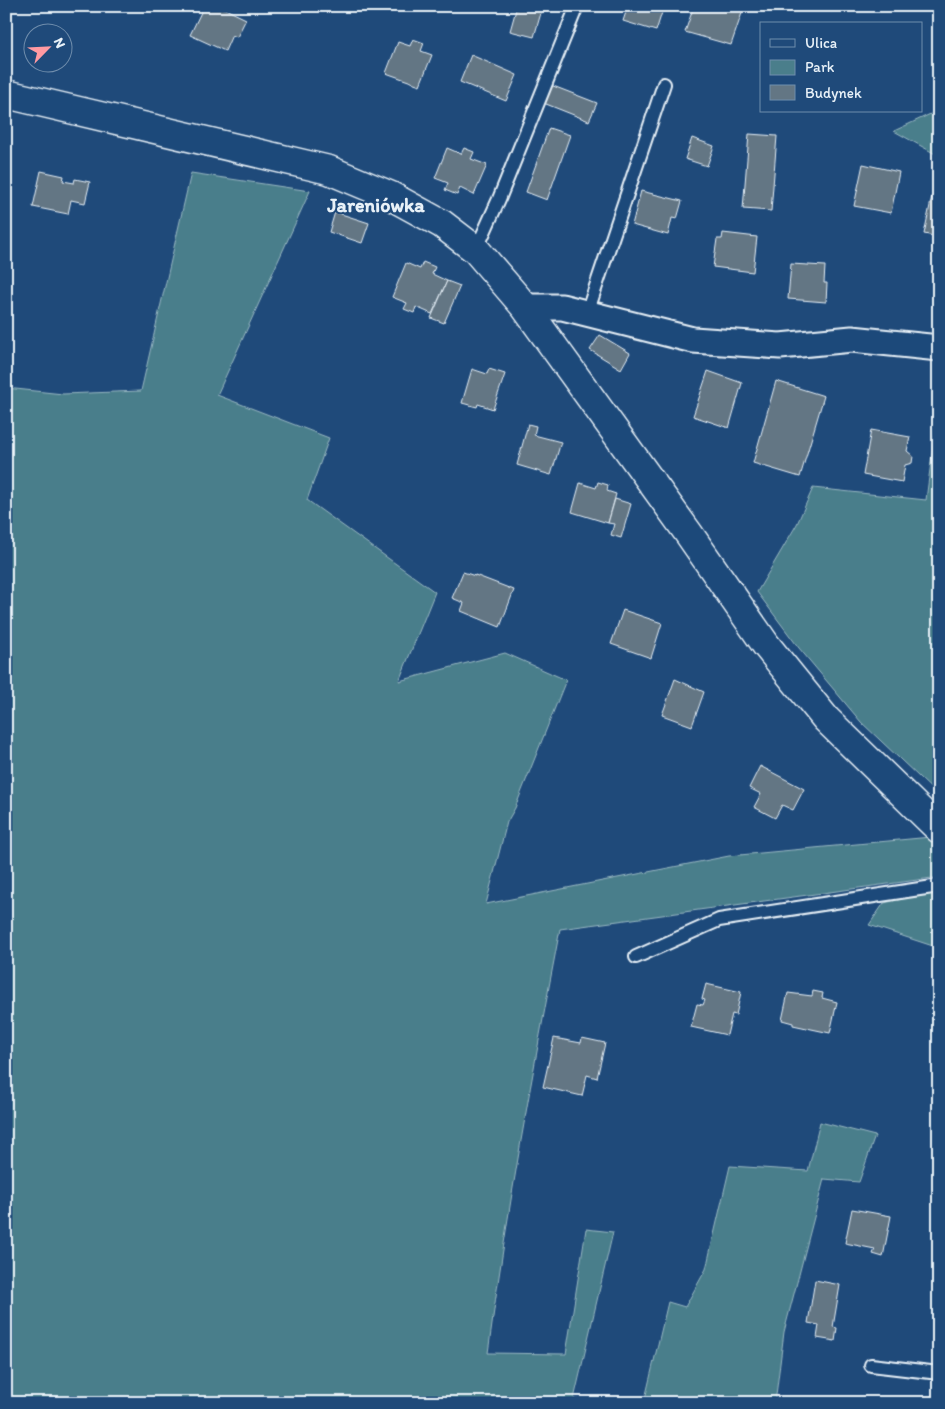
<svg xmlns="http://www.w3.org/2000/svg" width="945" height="1409" font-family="Itim,sans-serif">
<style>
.green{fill:#4a7e8b;stroke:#99b8c2}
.building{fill:#637684;stroke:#e8f1f8}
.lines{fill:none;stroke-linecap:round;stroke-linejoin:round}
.service-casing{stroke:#e8f1f8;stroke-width:16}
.minor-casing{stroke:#e8f1f8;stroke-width:29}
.tertiary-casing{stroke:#e8f1f8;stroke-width:31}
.service{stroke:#1f4a7a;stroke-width:12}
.minor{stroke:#1f4a7a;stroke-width:25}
.tertiary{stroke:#1f4a7a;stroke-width:28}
.labels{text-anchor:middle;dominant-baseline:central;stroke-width:4;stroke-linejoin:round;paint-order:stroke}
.quarter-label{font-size:20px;font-weight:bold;fill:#e8f1f8;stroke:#1f4a7a}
</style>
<rect width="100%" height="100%" fill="#1f4a7a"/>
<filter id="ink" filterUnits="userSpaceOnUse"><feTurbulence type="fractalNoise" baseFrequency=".02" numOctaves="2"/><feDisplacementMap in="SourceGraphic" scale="10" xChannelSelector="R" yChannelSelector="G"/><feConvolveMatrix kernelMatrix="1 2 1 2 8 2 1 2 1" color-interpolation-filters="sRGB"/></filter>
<g filter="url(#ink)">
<g class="green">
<polygon points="939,110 939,156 894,131"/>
<path d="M191 173 310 191 217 395 329 438 307 500 435 592 399 681 505 653 566 680 515 808 507 822 486 904 729 856 931 837 939 845V877L560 929C533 1070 507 1211 488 1353L566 1354 586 1229 613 1232 574 1399 591 1403H6V388L63 394 141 391Z"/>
<polygon points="939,400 939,796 861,722 799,648 757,592 797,524 813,488 926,500"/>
<polygon points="933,892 939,892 939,948 869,925 884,903"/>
<polygon points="820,1122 875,1136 859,1182 824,1179 784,1332 775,1403 644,1403 668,1302 685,1307 706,1269 730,1166 808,1171"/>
</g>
<g class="building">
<polygon points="204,6 219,6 246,19 237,37 232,35 225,51 190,35"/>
<polygon points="517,6 543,6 534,37 510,31"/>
<polygon points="628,6 664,6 656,31 623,21"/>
<polygon points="694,6 708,6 719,10 721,6 733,6 743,10 731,45 685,32"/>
<polygon points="819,6 835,6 832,12"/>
<polygon points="413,39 424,43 421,51 432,55 420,85 386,73 398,42 410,46"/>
<polygon points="471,55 517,75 506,101 460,82"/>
<polygon points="548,84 597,103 589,121 541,102"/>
<polygon points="549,128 570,135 547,200 526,192"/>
<polygon points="749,134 777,136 771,211 743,209"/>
<polygon points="692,138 714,146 707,166 685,159"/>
<polygon points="447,148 461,154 464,148 474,152 471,159 487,165 474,195 460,188 457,195 445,190 448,183 435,178"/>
<polygon points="863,164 899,172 891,213 854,206"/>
<polygon points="41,171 64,176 63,181 74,183 75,179 90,182 85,203 71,200 68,214 33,207"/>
<polygon points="641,191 682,201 677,219 672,218 668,235 632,225"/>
<polygon points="932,196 939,198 939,237 924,234"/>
<polygon points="335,212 369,223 362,243 329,232"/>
<polygon points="723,233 757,237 753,272 713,267 717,239 722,239"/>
<polygon points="423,262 435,267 432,274 447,281 432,314 416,307 414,313 404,309 407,303 392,297 406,263 420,269"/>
<polygon points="791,264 825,266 824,283 827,283 826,302 788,299"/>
<polygon points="939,276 939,308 933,307"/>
<polygon points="447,281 460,286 444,323 431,318"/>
<polygon points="600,335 630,353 621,369 590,350"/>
<polygon points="472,369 487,374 489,369 505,374 493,409 478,404 477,407 462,403"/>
<polygon points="708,371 742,383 729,428 693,416"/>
<polygon points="776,381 824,396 800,477 753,463"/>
<polygon points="528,424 536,426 534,435 561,442 551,475 517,465"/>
<polygon points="871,430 910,437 907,451 913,456 912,463 905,465 902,482 863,475"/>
<polygon points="598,482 608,485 607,491 616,494 608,523 572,512 580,483 596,488"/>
<polygon points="615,499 631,504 621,538 611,535 614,524 608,523"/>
<polygon points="463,572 475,576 475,575 514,590 500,627 461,611 464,603 452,598"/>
<polygon points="623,610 662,623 651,658 611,644"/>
<polygon points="675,679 704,692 692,726 662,715"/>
<polygon points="760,766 804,789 793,810 782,805 775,818 754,807 761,794 749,788"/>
<polygon points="706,984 741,992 736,1015 732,1014 727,1035 691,1027 697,1004 703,1005 705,1000 702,999"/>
<polygon points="813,991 823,993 822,998 837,1002 830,1033 793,1025 793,1023 782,1020 788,993 812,996"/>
<polygon points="554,1038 581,1043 582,1038 605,1043 597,1078 587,1075 582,1096 543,1087"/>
<polygon points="852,1209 891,1216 883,1257 873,1254 875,1249 845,1243"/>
<polygon points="815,1280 840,1285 833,1327 837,1328 835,1341 817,1338 819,1325 808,1323"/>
</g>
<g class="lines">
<defs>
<g id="service">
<polyline points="476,250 499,199 577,6"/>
<polyline points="587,313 664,84"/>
<polyline points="636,957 719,920 939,886"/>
<polyline points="871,1365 939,1373"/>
</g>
<polyline id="minor" points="525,307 562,307 693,340 780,346 852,339 939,348"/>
<polyline id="tertiary" points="6,94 329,170 391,196 442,224 476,250 525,307 689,534 766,645 826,719 939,829"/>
</defs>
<use href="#service" class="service-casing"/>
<use href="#minor" class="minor-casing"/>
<use href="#tertiary" class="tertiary-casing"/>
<use href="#service" class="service"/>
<use href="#minor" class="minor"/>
<use href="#tertiary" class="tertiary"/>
</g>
</g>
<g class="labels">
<g class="quarter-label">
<text x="376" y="205">Jareniówka</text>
</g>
</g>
<rect width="945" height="1409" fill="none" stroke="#1f4a7a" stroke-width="25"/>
<rect x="12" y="12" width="920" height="1384" fill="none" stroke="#e8f1f8" stroke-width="2" filter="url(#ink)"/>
<rect x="760" y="22" width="162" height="90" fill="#1f4a7a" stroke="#6f8dac"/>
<rect x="770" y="39" width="25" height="8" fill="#1f4a7a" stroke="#6f8dac"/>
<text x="805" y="48" font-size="15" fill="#e8f1f8">Ulica</text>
<rect x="770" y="60" width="25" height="15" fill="#4a7e8b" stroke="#6f8dac"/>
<text x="805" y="72" font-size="15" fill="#e8f1f8">Park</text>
<rect x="770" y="85" width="25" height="15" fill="#637684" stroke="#6f8dac"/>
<text x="805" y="98" font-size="15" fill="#e8f1f8">Budynek</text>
<g transform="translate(48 48) rotate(66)"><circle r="24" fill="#1f4a7a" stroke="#6f8dac"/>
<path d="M0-4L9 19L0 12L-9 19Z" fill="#ff9aa2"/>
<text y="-8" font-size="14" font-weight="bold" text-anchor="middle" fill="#e8f1f8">N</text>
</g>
</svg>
